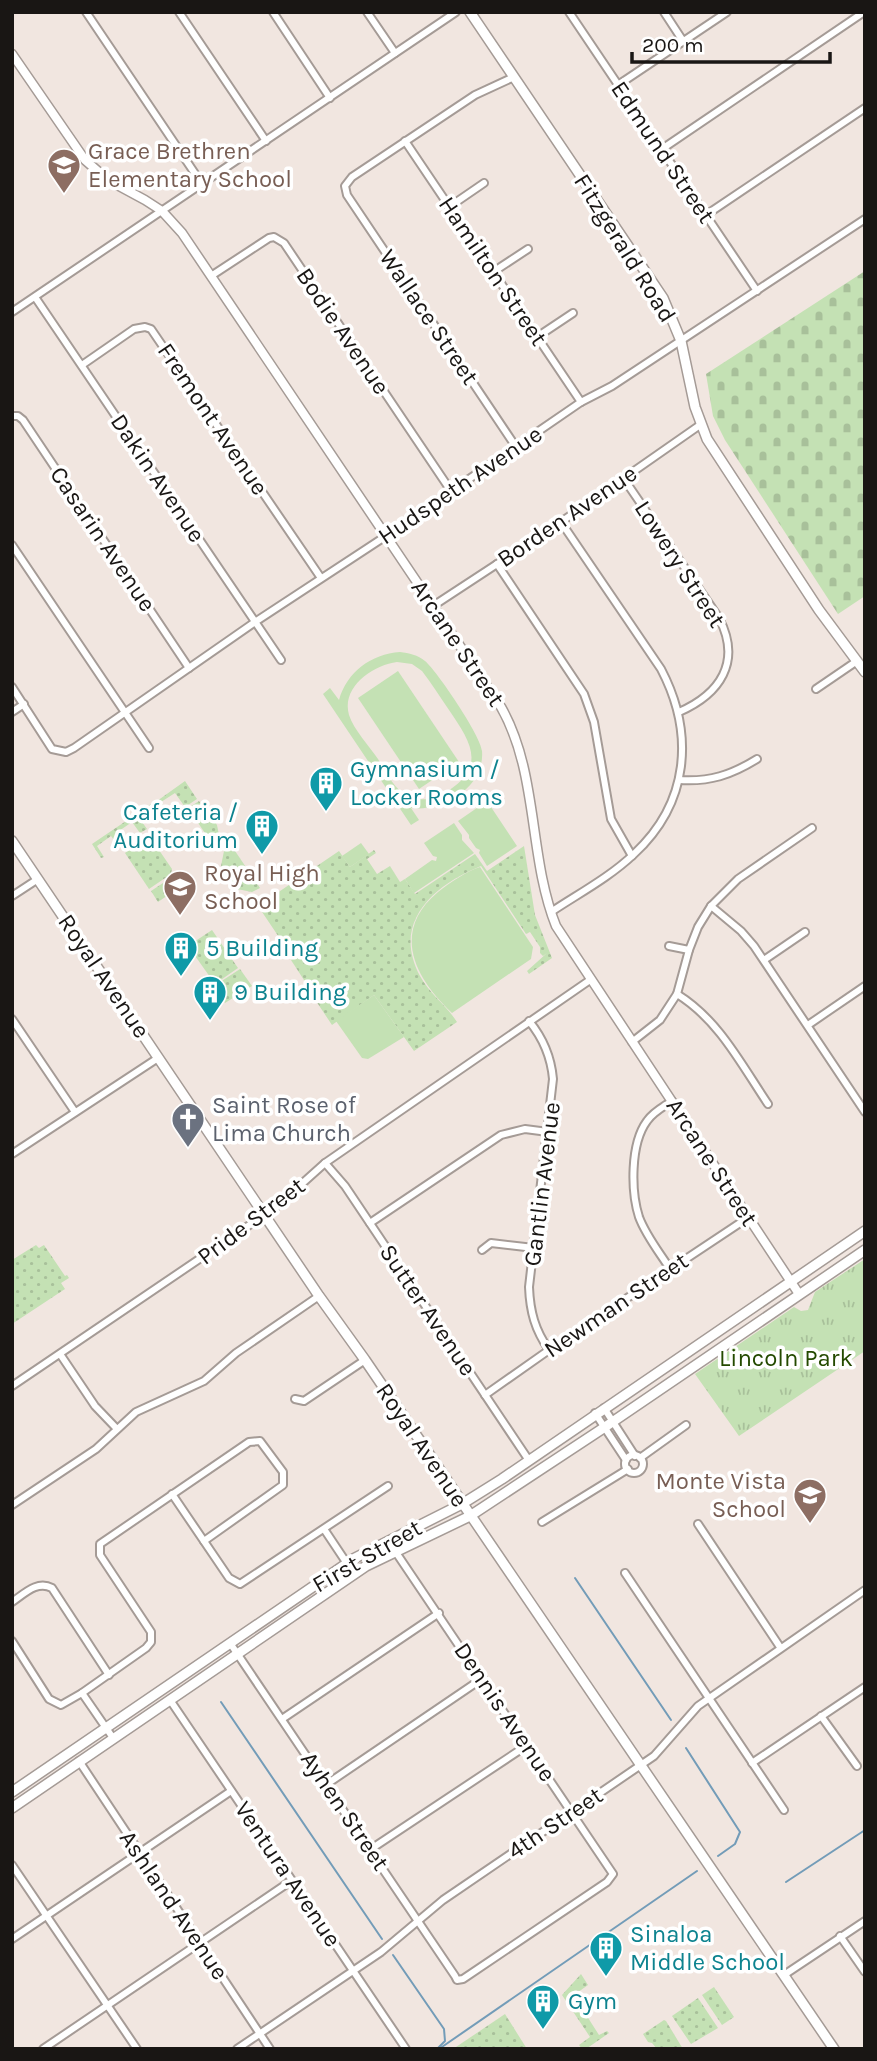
<svg xmlns="http://www.w3.org/2000/svg" width="877" height="2061" font-family="Karla,sans-serif">
<style>
.grass{fill:url(#grass-dots)}
.cemetery{fill:url(#cemetery-stones)}
.park{fill:url(#park-tufts)}
.pitch{fill:#c4e1b4;fill-rule:evenodd}
.lines{fill:none;stroke-linecap:round;stroke-linejoin:round}
.stream{stroke:#739cb8;stroke-width:2}
.minor-casing{stroke:#a59b96;stroke-width:10}
.tertiary-casing{stroke:#a59b96;stroke-width:11}
.secondary-casing{stroke:#a59b96;stroke-width:12}
.minor{stroke:#fff;stroke-width:6}
.tertiary{stroke:#fff;stroke-width:8}
.secondary{stroke:#fff;stroke-width:9}
.labels{text-anchor:middle;dominant-baseline:central;stroke-width:7;stroke-linejoin:round;paint-order:stroke}
.education-label{font-size:24px;fill:#785e54;stroke:#fff;text-anchor:start}
.street-label{font-size:24px;fill:#191614;stroke:#fff}
.culture-label{font-size:24px;fill:#0d838f;stroke:#fff;text-anchor:start}
.worship-label{font-size:24px;fill:#5b616d;stroke:#fff;text-anchor:start}
.park-label{font-size:24px;fill:#244a00;stroke:#fff}
</style>
<defs>
<pattern id="grass-dots" width="8" height="8" patternUnits="userSpaceOnUse" patternTransform="scale(1.75)"><rect width="8" height="8" fill="#c4e1b4"/><path d="M2 2h.1M6 6h.1" fill="none" stroke="#a8c09a" stroke-width="1.8" stroke-linecap="round"/></pattern>
<pattern id="cemetery-stones" width="16" height="16" patternUnits="userSpaceOnUse" patternTransform="scale(1.75)"><rect width="16" height="16" fill="#c4e1b4"/><path d="M2 7V4a2 2 0 0 1 4 0v3zM10 15v-3a2 2 0 0 1 4 0v3z" fill="#a8c09a"/></pattern>
<pattern id="park-tufts" width="24" height="20" patternUnits="userSpaceOnUse" patternTransform="scale(1.75)"><rect width="24" height="20" fill="#c4e1b4"/><path d="M3 7l-1-3M5 7V3M7 7l1-3M15 17l-1-3M17 17v-4M19 17l1-3" fill="none" stroke="#a8c09a"/></pattern>
</defs>
<rect width="100%" height="100%" fill="#f1e6e0"/>
<g class="grass">
<polygon points="185,781 197,799 185,807 175,793 161,802 167,811 165,813 157,801"/>
<polygon points="199,801 217,825 220,840 213,845 188,808"/>
<polygon points="154,802 164,816 162,817 154,807 137,819 140,819 147,829 140,833 132,822 119,831 127,843 120,848 111,836 97,846 104,857 101,858 92,844"/>
<polygon points="147,836 150,837 172,869 171,874 149,889 125,853"/>
<polygon points="231,845 260,888 252,892 237,889 221,866 224,851"/>
<path d="M524 846 535 915 552 958 529 974 527 971 547 953 543 956 540 953V947L530 932 526 934 481 866C434 885 391 922 420 976 430 994 446 1005 457 1022L414 1051 374 995 332 1025 312 995 313 994 291 960 293 958 258 906 339 851 350 867 374 850 376 853 367 859 377 874 390 866 400 882 405 879 415 894 475 854 487 871Z"/>
<polygon points="175,875 182,883 180,887 158,902 151,891"/>
<polygon points="212,930 238,968 215,984 188,946"/>
<polygon points="240,969 252,986 225,1003 214,986"/>
<polygon points="36,1245 39,1248 44,1245 65,1276 67,1275 69,1278 61,1283 65,1289 12,1324 12,1260"/>
<polygon points="581,1974 588,1985 574,1995 580,2004 589,1999 592,2003 583,2010 599,2035 607,2031 609,2033 586,2049 582,2049 579,2045 590,2037 562,1995"/>
<polygon points="714,1987 734,2017 722,2025 702,1995"/>
<polygon points="698,1998 718,2028 691,2044 672,2016"/>
<polygon points="505,2014 527,2049 453,2049"/>
<polygon points="664,2020 666,2021 683,2049 657,2049 652,2043 648,2042 643,2034"/>
</g>
<polygon class="cemetery" points="865,271 865,596 838,614 725,440 713,416 706,374"/>
<polygon class="park" points="865,1259 865,1351 739,1436 695,1374 794,1307 801,1311 808,1310 815,1292"/>
<g class="pitch">
<path d="M400 652C409 653 418 655 425 661 437 671 481 736 482 751 485 787 443 812 411 808L419 820 411 825 323 694 330 688 339 700C347 672 371 654 400 652ZM397 662 412 664 422 671C432 684 440 697 449 710 469 740 488 765 448 791 437 798 421 803 408 796 394 790 386 771 378 759 369 746 354 730 349 715 341 687 373 665 397 662Z"/>
<polygon points="398,671 459,762 419,789 358,698"/>
<polygon points="487,801 517,846 487,866 479,853 480,850 476,848 469,838 469,835 458,821"/>
<polygon points="454,823 462,835 462,840 474,853 414,893 405,879 432,860 436,861 437,857 433,856 424,843"/>
<polygon points="361,843 369,854 350,867 342,856"/>
<path d="M480 867 533 947 531 959 452 1013C414 978 391 931 438 892 451 882 465 872 480 867Z"/>
<polygon points="374,995 404,1037 368,1059 362,1058 336,1021"/>
</g>
<g class="lines">
<g class="stream">
<polyline points="575,1578 671,1720"/>
<polyline points="221,1702 382,1939"/>
<polyline points="686,1748 740,1832 735,1844 718,1856"/>
<polyline points="786,1882 865,1830"/>
<polyline points="393,1955 444,2029 445,2041 437,2049"/>
<polyline points="439,2049 697,1871"/>
</g>
<defs>
<g id="minor">
<polyline points="86,12 202,184"/>
<polyline points="179,12 266,141"/>
<polyline points="273,12 330,98"/>
<polyline points="367,12 395,53"/>
<polyline points="569,12 757,291"/>
<polyline points="664,12 683,41"/>
<polyline points="514,77 475,95 352,177 345,186 347,195 516,447"/>
<polyline points="618,85 727,12"/>
<polyline points="405,141 581,402"/>
<polyline points="662,149 864,12"/>
<polyline points="449,207 484,183"/>
<polyline points="706,215 865,108"/>
<polyline points="493,272 528,249"/>
<polyline points="211,276 269,238 274,237 284,243 451,491"/>
<polyline points="35,297 281,660"/>
<polyline points="12,312 456,12"/>
<polyline points="537,337 573,313"/>
<polyline points="82,365 134,329 145,327 151,329 321,578"/>
<polyline points="12,416 18,416 23,420 189,668"/>
<path d="M624 479 719 618C742 662 720 694 679 712"/>
<polyline points="12,545 149,748"/>
<polyline points="497,564 584,694 594,722 611,819 632,856"/>
<polyline points="433,606 561,522 700,425"/>
<polyline points="12,687 52,749 66,752 74,748 255,622 386,536 581,402 612,386 865,219"/>
<polyline points="816,689 857,661"/>
<polyline points="12,712 24,704"/>
<path d="M679 780C710 782 731 775 757 759"/>
<polyline points="12,896 38,879"/>
<polyline points="711,906 741,931 754,946 865,1112"/>
<path d="M551 912C578 894 610 877 634 854 689 803 695 734 661 669L561 522"/>
<polyline points="669,946 689,950"/>
<polyline points="764,960 805,932"/>
<path d="M677 994C719 1020 741 1064 768 1104"/>
<polyline points="12,1019 75,1112"/>
<path d="M529 1021C543 1038 551 1056 553 1079L529 1287C530 1312 535 1330 549 1350"/>
<polyline points="808,1025 865,986"/>
<polyline points="632,1042 660,1020 677,994 689,950 698,927 711,906 738,879 812,828"/>
<polyline points="12,1154 158,1058"/>
<polyline points="325,1163 345,1186 528,1459"/>
<polyline points="370,1223 501,1135 525,1129 548,1132"/>
<polyline points="482,1250 491,1243 534,1248"/>
<path d="M670 1269C660 1253 646 1236 639 1217 631 1192 630 1144 647 1121 653 1112 663 1107 672 1101"/>
<polyline points="60,1354 95,1406 117,1429"/>
<polyline points="12,1386 276,1207 325,1163 590,980"/>
<polyline points="485,1395 549,1350 749,1217"/>
<polyline points="295,1399 304,1401 365,1360"/>
<polyline points="604,1408 635,1456"/>
<polyline points="595,1413 626,1460"/>
<circle cx="634" cy="1464" r="9"/>
<polyline points="640,1458 686,1425"/>
<polyline points="172,1494 229,1578 240,1584 388,1486"/>
<polyline points="12,1505 96,1449 136,1412 204,1381 236,1353 319,1296"/>
<polyline points="542,1522 628,1469"/>
<polyline points="698,1524 780,1647"/>
<polyline points="324,1529 354,1574"/>
<polyline points="625,1573 784,1810"/>
<path d="M12 1602C24 1594 37 1580 52 1588L109 1675"/>
<polyline points="12,1641 49,1699 61,1705 82,1693 146,1648 151,1642 151,1632 100,1555 100,1544 249,1442 260,1441 283,1472 283,1485 204,1541"/>
<polyline points="230,1643 455,1976 457,1980 463,1979 607,1882 613,1874 395,1551"/>
<polyline points="82,1693 113,1738"/>
<polyline points="170,1700 406,2049"/>
<polyline points="821,1716 857,1766"/>
<polyline points="282,1719 439,1613"/>
<polyline points="79,1761 270,2049"/>
<polyline points="752,1763 865,1687"/>
<polyline points="327,1784 483,1678"/>
<polyline points="371,1849 526,1746"/>
<polyline points="12,1865 137,2049"/>
<polyline points="840,1936 865,1972"/>
<polyline points="12,1939 231,1791"/>
<polyline points="784,1975 865,1921"/>
<polyline points="43,2049 291,1881"/>
<polyline points="237,2049 381,1952 443,1900 654,1756 698,1706 865,1590"/>
</g>
<path id="tertiary" d="M12 54 85 160 108 180 145 200 162 211 182 233 501 707C539 774 528 856 556 926L799 1294"/>
<g id="secondary">
<polyline points="470,12 663,298 681,341 695,407 707,439 819,610 865,672"/>
<polyline points="12,841 319,1296 365,1360 834,2049"/>
<polyline points="12,1792 355,1558 462,1504 502,1479 865,1231"/>
<polyline points="12,1808 366,1566 470,1516 605,1427 865,1250"/>
</g>
</defs>
<use href="#minor" class="minor-casing"/>
<use href="#tertiary" class="tertiary-casing"/>
<use href="#secondary" class="secondary-casing"/>
<use href="#minor" class="minor"/>
<use href="#tertiary" class="tertiary"/>
<use href="#secondary" class="secondary"/>
</g>
<defs>
<symbol id="school-pin" viewBox="-11 -11 22 30"><path d="M0 17L-7.5 6A9.5 9.5 0 1 1 7.5 6Z" fill="#8d6e63" stroke="#fff"/><path d="M0-5L7-2L0 1L-7-2ZM-4 1L0 2.5L4 1V4Q0 6-4 4Z" fill="#fff"/></symbol>
<symbol id="building-pin" viewBox="-11 -11 22 30"><path d="M0 17L-7.5 6A9.5 9.5 0 1 1 7.5 6Z" fill="#0f9aa8" stroke="#fff"/><path d="M-4-6H4V6H1V3H-1V6H-4ZM-2.5-4.3h1.7v1.8h-1.7ZM.8-4.3h1.7v1.8H.8ZM-2.5-1h1.7V.8h-1.7ZM.8-1h1.7V.8H.8Z" fill="#fff"/></symbol>
<symbol id="church-pin" viewBox="-11 -11 22 30"><path d="M0 17L-7.5 6A9.5 9.5 0 1 1 7.5 6Z" fill="#6b7280" stroke="#fff"/><path d="M-1.2-6h2.4v3.5h3.3v2.4h-3.3V6h-2.4V-.1h-3.3v-2.4h3.3Z" fill="#fff"/></symbol>
</defs>
<g fill-rule="evenodd">
<use href="#school-pin" x="45" y="146" width="38" height="52"/>
<use href="#building-pin" x="307" y="764" width="38" height="52"/>
<use href="#building-pin" x="243" y="807" width="38" height="52"/>
<use href="#school-pin" x="161" y="868" width="38" height="52"/>
<use href="#building-pin" x="162" y="929" width="38" height="52"/>
<use href="#building-pin" x="191" y="973" width="38" height="52"/>
<use href="#church-pin" x="169" y="1100" width="38" height="52"/>
<use href="#school-pin" x="791" y="1476" width="38" height="52"/>
<use href="#building-pin" x="587" y="1929" width="38" height="52"/>
<use href="#building-pin" x="524" y="1982" width="38" height="52"/>
</g>
<g class="labels">
<g class="education-label">
<text x="88" y="151">Grace Brethren<tspan x="88" dy="28">Elementary School</tspan></text>
<text x="204" y="873">Royal High<tspan x="204" dy="28">School</tspan></text>
<text x="786" y="1481" text-anchor="end">Monte Vista<tspan x="786" dy="28">School</tspan></text>
</g>
<g class="street-label">
<text transform="translate(663 152) rotate(56)">Edmund Street</text>
<text transform="translate(625 248) rotate(58)">Fitzgerald Road</text>
<text transform="translate(493 271) rotate(56)">Hamilton Street</text>
<text transform="translate(429 317) rotate(56)">Wallace Street</text>
<text transform="translate(343 331) rotate(56)">Bodie Avenue</text>
<text transform="translate(213 419) rotate(56)">Fremont Avenue</text>
<text transform="translate(158 478) rotate(56)">Dakin Avenue</text>
<text transform="translate(460 485) rotate(-34)">Hudspeth Avenue</text>
<text transform="translate(567 516) rotate(-34)">Borden Avenue</text>
<text transform="translate(103 539) rotate(56)">Casarin Avenue</text>
<text transform="translate(680 564) rotate(57)">Lowery Street</text>
<text transform="translate(458 643) rotate(56)">Arcane Street</text>
<text transform="translate(104 976) rotate(56)">Royal Avenue</text>
<text transform="translate(712 1162) rotate(57)">Arcane Street</text>
<text transform="translate(542 1184) rotate(-83)">Gantlin Avenue</text>
<text transform="translate(251 1221) rotate(-37)">Pride Street</text>
<text transform="translate(616 1305) rotate(-34)">Newman Street</text>
<text transform="translate(428 1310) rotate(56)">Sutter Avenue</text>
<text transform="translate(422 1445) rotate(56)">Royal Avenue</text>
<text transform="translate(367 1556) rotate(-30)">First Street</text>
<text transform="translate(505 1712) rotate(56)">Dennis Avenue</text>
<text transform="translate(345 1811) rotate(56)">Ayhen Street</text>
<text transform="translate(555 1823) rotate(-34)">4th Street</text>
<text transform="translate(288 1874) rotate(56)">Ventura Avenue</text>
<text transform="translate(174 1905) rotate(56)">Ashland Avenue</text>
</g>
<g class="culture-label">
<text x="350" y="769">Gymnasium /<tspan x="350" dy="28">Locker Rooms</tspan></text>
<text x="238" y="812" text-anchor="end">Cafeteria /<tspan x="238" dy="28">Auditorium</tspan></text>
<text x="206" y="948">5 Building</text>
<text x="234" y="992">9 Building</text>
<text x="630" y="1934">Sinaloa<tspan x="630" dy="28">Middle School</tspan></text>
<text x="568" y="2001">Gym</text>
</g>
<g class="worship-label">
<text x="212" y="1105">Saint Rose of<tspan x="212" dy="28">Lima Church</tspan></text>
</g>
<g class="park-label">
<text x="786" y="1358">Lincoln Park</text>
</g>
</g>
<rect width="877" height="2061" fill="none" stroke="#191614" stroke-width="28"/>
<path d="M632 52v10h198v-10" fill="none" stroke="#191614" stroke-width="3.5"/>
<text x="642" y="52" font-size="21" fill="#191614" stroke="#ffffff" stroke-width="5" paint-order="stroke">200 m</text>
</svg>
